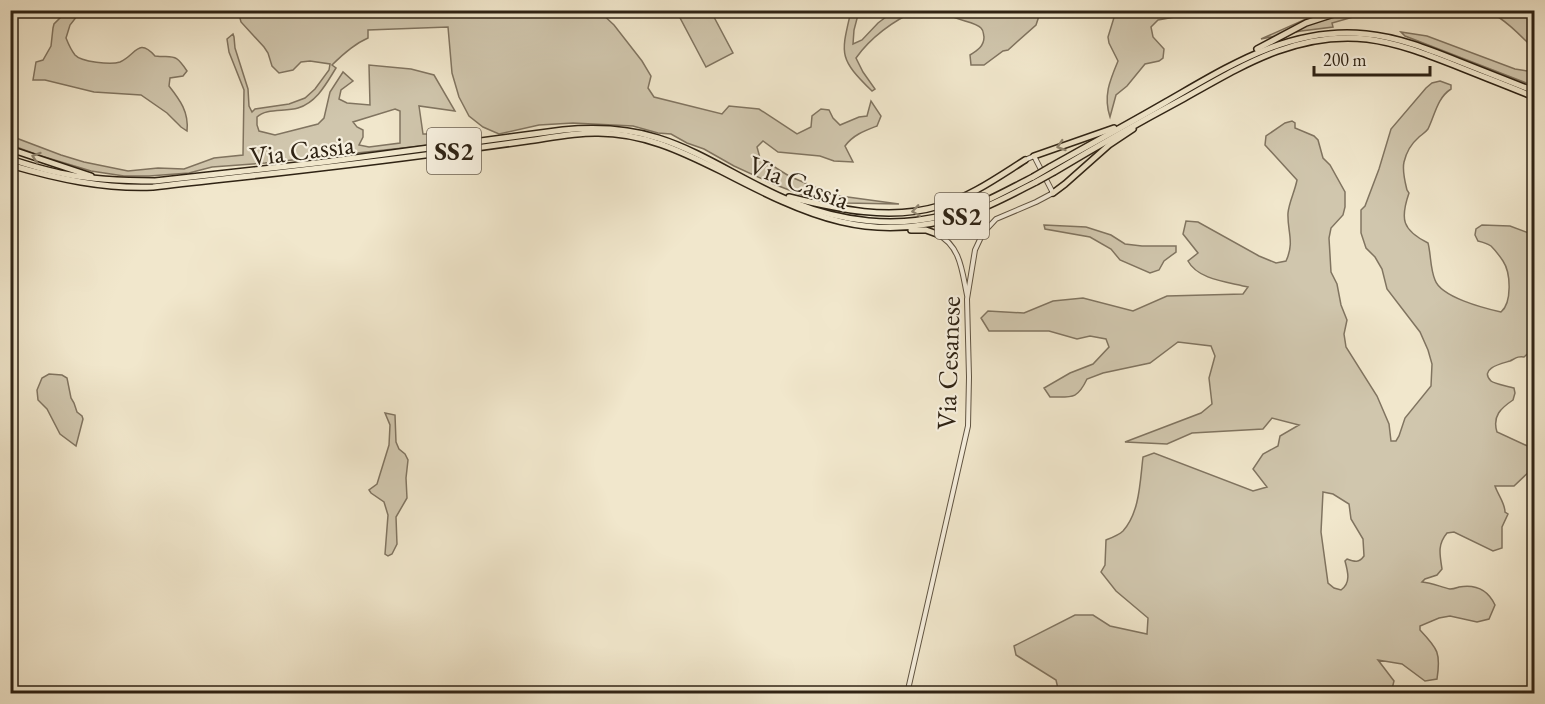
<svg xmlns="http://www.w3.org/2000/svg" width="1545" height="704" font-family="'EB Garamond',serif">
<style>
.green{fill:#d0c6ad;stroke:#807460;stroke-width:1.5;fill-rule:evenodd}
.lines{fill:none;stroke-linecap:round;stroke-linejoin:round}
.tertiary-casing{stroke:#605442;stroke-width:6}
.trunk-casing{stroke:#2f2314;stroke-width:8}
.tertiary{stroke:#f6efde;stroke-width:4}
.trunk{stroke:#f1e7cc;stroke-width:5}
.trunk-bridge-casing{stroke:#2f2314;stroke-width:8;stroke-linecap:butt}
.trunk-bridge{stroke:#f1e7cc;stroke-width:5}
.oneway{stroke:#908570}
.labels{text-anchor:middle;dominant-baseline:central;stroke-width:4.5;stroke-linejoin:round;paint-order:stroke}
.shield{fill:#f6efde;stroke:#6b6051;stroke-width:1.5}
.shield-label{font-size:26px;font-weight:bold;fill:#2f2314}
.street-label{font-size:27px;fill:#2f2314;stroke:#f6efde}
</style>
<rect width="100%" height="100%" fill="#f1e7cc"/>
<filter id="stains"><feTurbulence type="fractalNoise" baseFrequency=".00333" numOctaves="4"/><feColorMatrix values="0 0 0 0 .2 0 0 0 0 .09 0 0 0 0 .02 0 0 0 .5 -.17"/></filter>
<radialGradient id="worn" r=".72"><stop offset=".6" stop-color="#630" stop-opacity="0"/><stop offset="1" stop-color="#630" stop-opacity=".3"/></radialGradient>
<g class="green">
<path d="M67 11H81L70 25 66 38C68 43 71 50 75 55 81 62 111 65 120 62 136 55 138 37 155 56 175 58 175 53 187 71L183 76 170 78 169 86C180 100 189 112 187 131L181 127 167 113 141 95 94 92 45 80H33L36 62 43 60 51 46 53 28 54 24Z"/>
<path d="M238 11H599L614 25 642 61 651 76 648 88 654 97 722 114 729 106 759 109 797 134 811 127 812 116 821 109 829 110 833 118 840 125 859 117 867 116 871 101 881 116 877 126C864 131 853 135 845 146L853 162 834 161 820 156 778 152 763 141 757 147 760 158 789 176 833 195 899 204 845 203 802 195 771 183 734 166 704 149 687 143 671 134 658 133 633 126 573 123 539 125 499 134 483 127 469 116 459 97 452 73 448 27 368 30V38C354 44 343 54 332 65L336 68C326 84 317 102 298 108 285 112 266 108 257 117V125L259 131 275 135 318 124 324 118 330 92 343 72 353 81 341 90 339 99 347 103 370 105 369 65 411 69 434 75 455 111 419 106 423 134H442L461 136 458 142 265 163 212 167 189 173 149 176H124L91 171 38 155 11 145 16 138 61 155 84 162 128 171 158 168 184 169 214 158 243 155 244 90 229 52 227 39 233 34 234 37 235 48 248 89 249 106 252 112 255 109 289 104 305 98 315 89 329 70 330 64 310 61 301 62 293 70 279 73 272 66 268 53 264 47 241 22ZM395 109 400 111V143L369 147 359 145 363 137V130L357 127 353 122Z"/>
<polygon points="680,11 724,11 714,17 733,53 706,67 678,14"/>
<path d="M851 11H859L854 30 853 44 862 40 878 23 894 11H916C894 20 870 38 856 58L863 72 875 89 872 91C838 58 841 54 851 11Z"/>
<path d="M942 11H1046L1039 16 1036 25 1008 50 1003 51 984 65H971L970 55C978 50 984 46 984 37 983 33 984 31 981 28 975 21 954 21 942 11Z"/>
<path d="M1116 11H1182L1180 16 1158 20 1151 27 1153 37 1164 49 1163 58 1159 61 1145 64 1127 86 1116 95 1110 117C1103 96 1110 80 1118 61L1109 43 1108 37Z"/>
<polygon points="1324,11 1374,11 1332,23 1333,27 1301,31 1261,39"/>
<path d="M1488 11H1521L1534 23V49C1520 35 1506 20 1488 11Z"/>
<polygon points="1401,32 1427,36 1515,69 1534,72 1534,86 1405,36"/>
<path d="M1440 81 1451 85V89C1437 98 1435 115 1428 129 1425 133 1421 135 1418 138 1411 144 1406 154 1404 162 1402 171 1405 182 1407 190L1409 193C1400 219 1402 230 1428 243 1431 254 1430 268 1435 280 1441 297 1483 308 1501 312 1512 303 1511 273 1503 261 1501 258 1494 249 1491 246 1488 244 1482 242 1478 241L1475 235 1476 229 1482 225 1510 226 1534 235V348L1524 357C1518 356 1516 358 1510 361 1504 363 1478 368 1491 381 1494 384 1508 386 1514 388L1515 393 1513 400C1501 408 1492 416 1497 432L1534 449V467L1514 486H1495C1498 495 1505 503 1505 512L1508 514 1502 527V548L1493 551 1454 532 1447 533C1437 545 1440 555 1442 569L1437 575 1425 579 1422 582C1432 583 1441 587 1450 589 1454 589 1456 588 1459 587 1476 584 1488 590 1495 605L1489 619 1477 622 1450 616 1439 618 1420 626V630C1438 649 1441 653 1437 679L1425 681 1402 664 1378 660 1394 681 1391 693H1059L1056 680 1016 655 1014 646 1075 615H1093L1110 626 1147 634 1148 618 1116 591 1101 572 1105 565 1106 540C1111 538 1119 535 1123 531 1140 512 1140 481 1143 457L1154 453 1253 491 1267 487 1253 469 1263 454 1278 446 1280 436 1299 425 1272 418 1263 429 1192 433 1167 444 1125 442 1201 413 1212 404 1209 378 1215 356 1211 346 1178 342 1150 363 1103 373 1087 379C1077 400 1072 397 1050 397L1044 388 1070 373 1093 364 1109 347 1106 339 1090 336 1077 339 1049 331H989L981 318 988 311 1024 313 1053 301 1083 298 1133 311 1167 296 1243 294 1248 287C1229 282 1198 280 1188 261L1198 253 1183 234 1186 221 1198 222 1259 256 1276 263 1286 261C1295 242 1287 231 1288 213 1289 202 1295 191 1297 180L1265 145 1266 136 1285 123 1292 121 1295 123V128L1314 136 1318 140 1323 158 1330 165 1345 192V207L1343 215 1331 228 1329 238 1331 272 1337 284 1341 305 1347 320 1344 334 1346 347 1377 396 1389 424 1391 441H1396L1399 436 1405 418 1431 386 1432 364 1428 350 1420 332 1387 289 1382 269 1375 257 1366 248 1361 233V210L1365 206 1379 169 1391 129 1426 88 1432 83ZM1323 492 1333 494 1349 504 1351 519 1363 539 1364 556C1359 563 1355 562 1347 559L1345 561C1348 572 1351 583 1341 590L1334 588 1328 583 1321 532Z"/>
<polygon points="1044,225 1086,227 1111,235 1125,244 1142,246 1176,246 1176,252 1164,261 1159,270 1150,273 1120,260 1111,249 1090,237 1045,229"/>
<polygon points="49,374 62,375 67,378 71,398 74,403 77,412 82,416 83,419 76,446 60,434 47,409 38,400 37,390 42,378"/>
<polygon points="385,413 395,415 396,442 399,449 405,454 408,460 406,478 407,498 396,517 397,544 392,554 388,556 385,554 388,515 384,502 371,493 369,490 377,484 389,445 390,425"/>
</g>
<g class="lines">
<defs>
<g id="tertiary">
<path d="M937 234C961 246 962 272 967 295"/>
<polyline points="907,694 968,426 969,377 967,299 975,250 983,233 996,219 1036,202 1053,193 1034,156 1025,160"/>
</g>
<g id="trunk">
<polyline points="1257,49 1306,23 1346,10"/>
<polyline points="10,149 91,176"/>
<polyline points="1034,156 1114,128"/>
<path d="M10 159C29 165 47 171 65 174 95 180 125 181 155 181L325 162 563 130C595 127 627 128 658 138 706 153 747 184 793 202 842 222 895 228 945 215 977 208 1005 191 1033 177"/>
<path d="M10 165C58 179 104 189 153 187 249 176 345 166 440 153 469 149 498 145 527 141 549 138 572 133 595 133 641 132 681 151 721 171 806 215 872 248 970 213 993 205 1014 193 1036 182"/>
<path d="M1050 167C1089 145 1128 124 1166 102 1229 66 1290 26 1366 34 1398 37 1428 49 1458 61 1483 71 1509 81 1534 91"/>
<path d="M1054 172C1096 147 1138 123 1181 100 1240 67 1296 31 1367 39 1398 43 1426 54 1454 65 1481 76 1508 86 1534 97"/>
<polyline points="1053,193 1065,184 1109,145 1133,129"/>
<path d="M789 197C838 209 890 221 939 206 970 197 998 177 1025 160"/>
<polyline points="911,230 926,230 937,234"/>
</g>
</defs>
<use href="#tertiary" class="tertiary-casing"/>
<use href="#trunk" class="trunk-casing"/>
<use href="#tertiary" class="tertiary"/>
<use href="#trunk" class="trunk"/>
<defs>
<g id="trunk-bridge">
<polyline points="1033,177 1050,167"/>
<polyline points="1036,182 1054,172"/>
</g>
</defs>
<use href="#trunk-bridge" class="trunk-bridge-casing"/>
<use href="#trunk-bridge" class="trunk-bridge"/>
</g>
<defs><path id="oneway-chevron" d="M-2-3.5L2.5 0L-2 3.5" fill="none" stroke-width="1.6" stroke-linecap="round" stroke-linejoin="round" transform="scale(1.5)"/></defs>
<g class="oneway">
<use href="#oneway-chevron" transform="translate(1061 146) rotate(162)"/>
<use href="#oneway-chevron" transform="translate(36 157) rotate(-162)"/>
<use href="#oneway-chevron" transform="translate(916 211) rotate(172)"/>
</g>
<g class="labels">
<g class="shield">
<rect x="427" y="128" width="54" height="46" rx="4.5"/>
<rect x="935" y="193" width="54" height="46" rx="4.5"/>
</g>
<g class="shield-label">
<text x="454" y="151">SS2</text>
<text x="962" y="216">SS2</text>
</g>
<g class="street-label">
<text transform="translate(302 150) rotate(-7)">Via Cassia</text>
<text transform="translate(799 182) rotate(21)">Via Cassia</text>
<text transform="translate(948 363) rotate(-88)">Via Cesanese</text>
</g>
</g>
<rect width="1545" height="704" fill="none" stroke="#f1e7cc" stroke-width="36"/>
<rect x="12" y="12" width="1521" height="680" fill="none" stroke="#2f2314" stroke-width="3"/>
<rect x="18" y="18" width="1509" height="668" fill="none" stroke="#2f2314" stroke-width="1.5"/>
<path d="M1314 66v9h116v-9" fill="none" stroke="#2f2314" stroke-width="3"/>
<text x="1323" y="66" font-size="18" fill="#2f2314" stroke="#f6efde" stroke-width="4.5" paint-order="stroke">200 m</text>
<rect width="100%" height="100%" filter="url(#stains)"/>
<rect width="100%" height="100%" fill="url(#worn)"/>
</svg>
